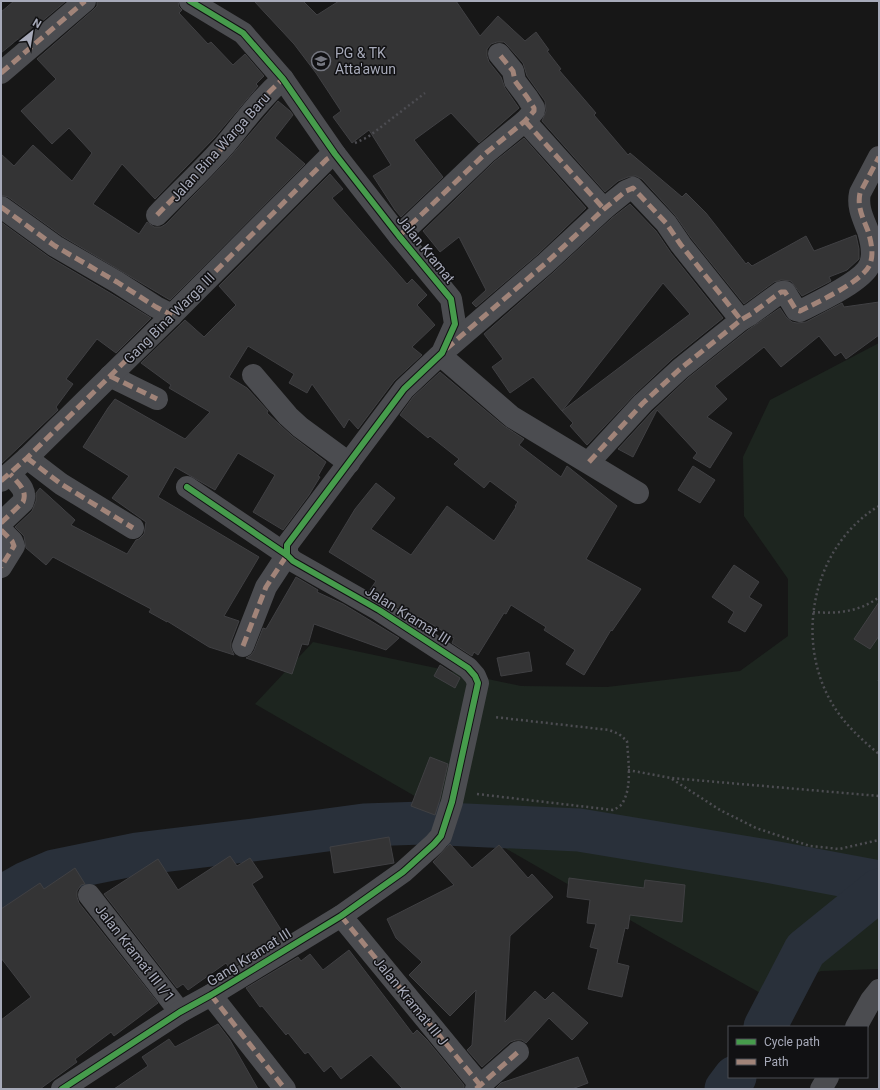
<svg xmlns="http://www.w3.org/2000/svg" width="880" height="1090" font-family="Roboto,sans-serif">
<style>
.green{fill:#1d251f}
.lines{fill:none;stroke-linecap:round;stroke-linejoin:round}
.river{stroke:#29303a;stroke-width:43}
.building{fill:#343435;stroke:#404043}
.path{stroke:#4d4d52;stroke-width:2.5;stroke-dasharray:2 3;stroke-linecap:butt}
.minor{stroke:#4b4c50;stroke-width:22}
.quiet{stroke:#a18479;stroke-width:5;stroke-dasharray:10 5;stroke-linecap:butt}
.cycleway-casing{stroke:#111113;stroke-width:8}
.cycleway{stroke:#469c4c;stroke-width:6}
.labels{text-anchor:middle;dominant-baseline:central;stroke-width:3;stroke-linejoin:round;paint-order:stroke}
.poi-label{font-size:14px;fill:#a7aab9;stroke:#111113;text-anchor:start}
.street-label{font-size:14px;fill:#a7aab9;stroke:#111113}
</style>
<rect width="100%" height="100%" fill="#171717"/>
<polygon class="green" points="879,343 879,969 821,971 766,996 656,935 255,704 313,642 521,686 607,687 740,671 788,636 788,579 744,516 743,457 770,400"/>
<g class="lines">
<g class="river">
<polyline points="1,897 26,883 54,871 137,854 253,840 364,825 423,823 579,830 761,860 879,882"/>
<polyline points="765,1027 805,950 879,890"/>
<polyline points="726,1089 735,1077"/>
</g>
</g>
<g class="building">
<polygon points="14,1 66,1 20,40 18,39 1,53 1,12"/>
<polygon points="97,1 178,1 179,7 182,10 179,13 208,44 211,42 233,65 245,54 264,76 256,84 258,86 214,138 155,199 122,164 93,204 139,234 147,222 154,227 161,227 166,224 225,163 278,101 290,111 293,115 275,138 305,164 170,300 62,236 8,197 1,195 1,154 14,166 33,145 72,181 92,153 69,128 52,144 21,111 56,79 37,59 93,10 97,6"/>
<polygon points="254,1 303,1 317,15 339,1 456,1 480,36 498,16 525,41 536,32 549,50 547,51 561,69 559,70 596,113 594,115 628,155 630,153 682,197 686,193 706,213 746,264 748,262 752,266 806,236 814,251 856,235 859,249 859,259 847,270 829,277 831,281 802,296 791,281 781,280 774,282 744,304 691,238 675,215 642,179 636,176 628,177 618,181 605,192 542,121 546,111 545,101 527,76 523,63 508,46 504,42 497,42 491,44 487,49 487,56 489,62 501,77 505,88 519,108 479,143 451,113 414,140 443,177 401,217 395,210 373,176 391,165 369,130 352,143 333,117 341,111 316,73 294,44"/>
<polygon points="524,138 586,208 538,254 476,307 472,303 486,290 459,237 440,252 423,231 494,162"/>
<polygon points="330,174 343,189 332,198 407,284 412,279 427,295 417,305 435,325 412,347 422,355 394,381 358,429 349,419 344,428 312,384 307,393 289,383 294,374 248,346 229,377 247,388 268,411 267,413 292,436 326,462 318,476 320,477 309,495 283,530 253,512 275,475 238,453 215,490 175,467 158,497 259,557 224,616 239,621 231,642 231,648 234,655 209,647 167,621 167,622 149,612 151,609 53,557 46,565 26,548 24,536 15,527 32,511 36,501 36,493 40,488 75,520 71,525 127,554 136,540 139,539 144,534 146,522 112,498 129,476 83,447 108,408 115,399 185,439 210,412 169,388 171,385 141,363 185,320 204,337 236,305 219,286"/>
<polygon points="630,204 656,231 671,253 723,318 672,359 635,394 587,445 570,426 573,423 562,411 690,314 663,283 562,411 533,377 510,393 492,367 503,359 484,334 554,272 612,218"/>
<polygon points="1,222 49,257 110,293 151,318 116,353 97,339 66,379 73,384 56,407 58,410 1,464"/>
<polygon points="879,302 879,335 846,359 841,352 835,356 819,336 781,367 764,347 715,386 727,399 707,417 732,433 710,468 693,458 697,453 657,410 633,457 618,449 652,412 688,378 748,330 780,308 786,317 792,322 797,323 806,322 842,303 844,307"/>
<polygon points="440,372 504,426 524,439 519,445 561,477 567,466 617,506 586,559 641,589 612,631 611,630 584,675 566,664 575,650 544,630 546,627 511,605 506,614 504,613 478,655 474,652 472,656 452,643 454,638 420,617 417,620 370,590 376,581 329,552 355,509 376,483 395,498 371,529 411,555 447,506 494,541 516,507 515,506 518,502 490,481 484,488 454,464 459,459 430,436 428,438 400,415 413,397"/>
<polygon points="693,466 715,480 700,503 678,490"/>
<polygon points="734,565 759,582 749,597 762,605 745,632 728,622 734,612 712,597"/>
<polygon points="296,577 318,590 317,592 343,604 399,638 386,650 314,624 308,645 302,644 292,674 246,658 251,655 254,651 263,628 266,629"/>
<polygon points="879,602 879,636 870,649 854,639"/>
<polygon points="529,652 532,671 501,676 497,658"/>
<polygon points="440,665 460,678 455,688 434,676"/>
<polygon points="430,757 448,764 440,799 435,815 411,806"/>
<polygon points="389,837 394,863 334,873 330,847"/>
<polygon points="450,844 472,868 499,845 528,878 532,874 553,897 510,936 505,1022 535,991 545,1000 553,992 588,1023 572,1040 549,1018 526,1043 522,1040 516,1040 510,1042 482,1067 467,1050 472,1045 476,990 450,1016 409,975 422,962 396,938 387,919 454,885 433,862"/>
<polygon points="230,856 237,866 250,858 263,877 252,884 285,936 230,969 226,963 188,990 183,984 177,988 104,894 158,859 178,890"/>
<polygon points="75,868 85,884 81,885 77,891 77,897 79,903 158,1003 114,1036 111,1032 75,1059 77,1062 40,1089 1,1089 1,1020 31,997 1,958 1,909 40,883 44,889"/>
<polygon points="569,878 644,888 645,880 685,885 682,922 630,915 628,929 625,928 617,963 629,966 622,997 588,989 598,949 590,947 596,924 587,923 590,900 567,897"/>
<polygon points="349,950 413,1034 417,1030 427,1040 464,1085 464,1089 403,1089 371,1055 341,1079 331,1066 324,1072 308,1052 305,1054 288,1033 286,1035 262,1006 260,1007 246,988 298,957 301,961 310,954 323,970"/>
<polygon points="218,1024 230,1040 258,1089 114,1089 148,1066 142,1057 169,1039 175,1047"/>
<polygon points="578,1057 588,1083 572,1089 495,1089 501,1083"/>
</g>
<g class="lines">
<g class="path">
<polyline points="355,143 368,137 425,93"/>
<path d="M879 506C817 543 796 628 826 692 838 718 857 736 879 754"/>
<path d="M813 612C836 614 860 612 879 597"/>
<polyline points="879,680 879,681"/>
<polyline points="628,770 671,778 879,796"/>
<polyline points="672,779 720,810 756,828 810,846 839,849 879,840"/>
<path d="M477 794 613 810C617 808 622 806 624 800 632 785 628 758 627 741L619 734 609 730 494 717"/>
</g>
<g class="minor">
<polyline points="190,1 243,33 283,79 335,154 399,236 451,299 455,324 442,353 404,389 287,545 287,555"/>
<polyline points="1,73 85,1"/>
<polyline points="525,121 604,209"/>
<polyline points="1,207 55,246 117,282 156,307 172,315"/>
<path d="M157 215C179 192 203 170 224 146 243 123 260 99 283 79"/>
<polyline points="399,236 486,153 525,121 534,111 534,108 527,97 515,81 513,71 499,54"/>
<polyline points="253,375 288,416 300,427 349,463"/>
<polyline points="110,376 157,399"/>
<polyline points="27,458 61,484 133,528"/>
<path d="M589 462 643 403 680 369 741 320 751 314 781 292H785L796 310 800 311C816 303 864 281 870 264 874 254 871 241 868 231 863 218 857 207 860 193L879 157"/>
<polyline points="1,481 27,458 172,315 327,159 335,154"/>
<polyline points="638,493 512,417 446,360 442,353 546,263 604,209 626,191 633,188 666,223 681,245 741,320"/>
<path d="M1 523 23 502C28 490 17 482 10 474"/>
<polyline points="1,530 12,541 14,546 1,567"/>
<polyline points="243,646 266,587 287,555"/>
<polyline points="89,895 180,1012"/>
<polyline points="341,916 480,1085"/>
<polyline points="211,995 285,1089"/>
<polyline points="856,1027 871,1000 879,990"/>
<polyline points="62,1089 180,1012 211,995 341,916 403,872 434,844 441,836 452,802 478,683 475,676 468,668 379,610 293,561 287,555 187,487"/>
<polyline points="476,1089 518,1052"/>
<polyline points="821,1089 828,1077"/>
</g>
<g class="quiet">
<polyline points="1,73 85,1"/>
<polyline points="525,121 604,209"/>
<polyline points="1,207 55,246 117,282 156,307 172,315"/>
<path d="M157 215C179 192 203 170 224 146 243 123 260 99 283 79"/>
<polyline points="399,236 486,153 525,121 534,111 534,108 527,97 515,81 513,71 499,54"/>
<polyline points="446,349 546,263 604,209 626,191 633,188 666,223 681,245 741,320"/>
<polyline points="110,376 157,399"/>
<polyline points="27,458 61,484 133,528"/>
<path d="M589 462 643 403 680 369 741 320 751 314 781 292H785L796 310 800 311C816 303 864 281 870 264 874 254 871 241 868 231 863 218 857 207 860 193L879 157"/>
<polyline points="1,481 27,458 172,315 327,159 335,154"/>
<path d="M1 523 23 502C28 490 17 482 10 474"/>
<polyline points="1,530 12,541 14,546 1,567"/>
<polyline points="243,646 266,587 287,555 286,554"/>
<polyline points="341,916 480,1085"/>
<polyline points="211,995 285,1089"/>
<polyline points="476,1089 518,1052"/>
</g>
<defs>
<g id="cycleway">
<polyline points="190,1 243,33 283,79 335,154 399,236 451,299 455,324 442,353 404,389 287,545 287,555"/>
<polyline points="62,1089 180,1012 211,995 341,916 403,872 434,844 441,836 452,802 478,683 475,676 468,668 379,610 293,561 287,555 187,487"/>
</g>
</defs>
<use href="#cycleway" class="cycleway-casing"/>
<use href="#cycleway" class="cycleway"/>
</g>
<defs>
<symbol id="school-ring" viewBox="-11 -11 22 22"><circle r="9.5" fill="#111113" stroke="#757780" stroke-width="1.5"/><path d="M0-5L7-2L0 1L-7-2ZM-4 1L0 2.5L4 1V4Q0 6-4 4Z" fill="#757780"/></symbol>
</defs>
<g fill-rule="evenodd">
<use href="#school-ring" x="310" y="50" width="22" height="22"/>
</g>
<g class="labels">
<g class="poi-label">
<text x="335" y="53">PG &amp; TK<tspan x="335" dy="16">Atta'awun</tspan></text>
</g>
<g class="street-label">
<text transform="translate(220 147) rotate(-48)">Jalan Bina Warga Baru</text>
<text transform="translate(426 249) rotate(51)">Jalan Kramat</text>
<text transform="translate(169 318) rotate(-45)">Gang Bina Warga III</text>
<text transform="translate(408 615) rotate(32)">Jalan Kramat III</text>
<text transform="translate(135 953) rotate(52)">Jalan Kramat III I/1</text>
<text transform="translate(249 957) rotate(-32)">Gang Kramat III</text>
<text transform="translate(411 1001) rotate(51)">Jalan Kramat III J</text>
</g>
</g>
<rect width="880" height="1090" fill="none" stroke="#a7aab9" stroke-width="4"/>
<rect x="728" y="1026" width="140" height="52" fill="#111113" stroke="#4d4e55"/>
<rect x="736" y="1039" width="20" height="6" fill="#469c4c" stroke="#4d4e55"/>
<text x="764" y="1046" font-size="12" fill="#a7aab9">Cycle path</text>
<rect x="736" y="1059" width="20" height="6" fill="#a18479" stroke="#4d4e55"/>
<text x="764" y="1066" font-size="12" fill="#a7aab9">Path</text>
<g transform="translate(32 32) rotate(30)" stroke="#111113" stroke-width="3" paint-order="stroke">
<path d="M0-3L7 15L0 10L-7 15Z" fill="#a7aab9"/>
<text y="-6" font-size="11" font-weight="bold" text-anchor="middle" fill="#a7aab9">N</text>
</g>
</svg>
